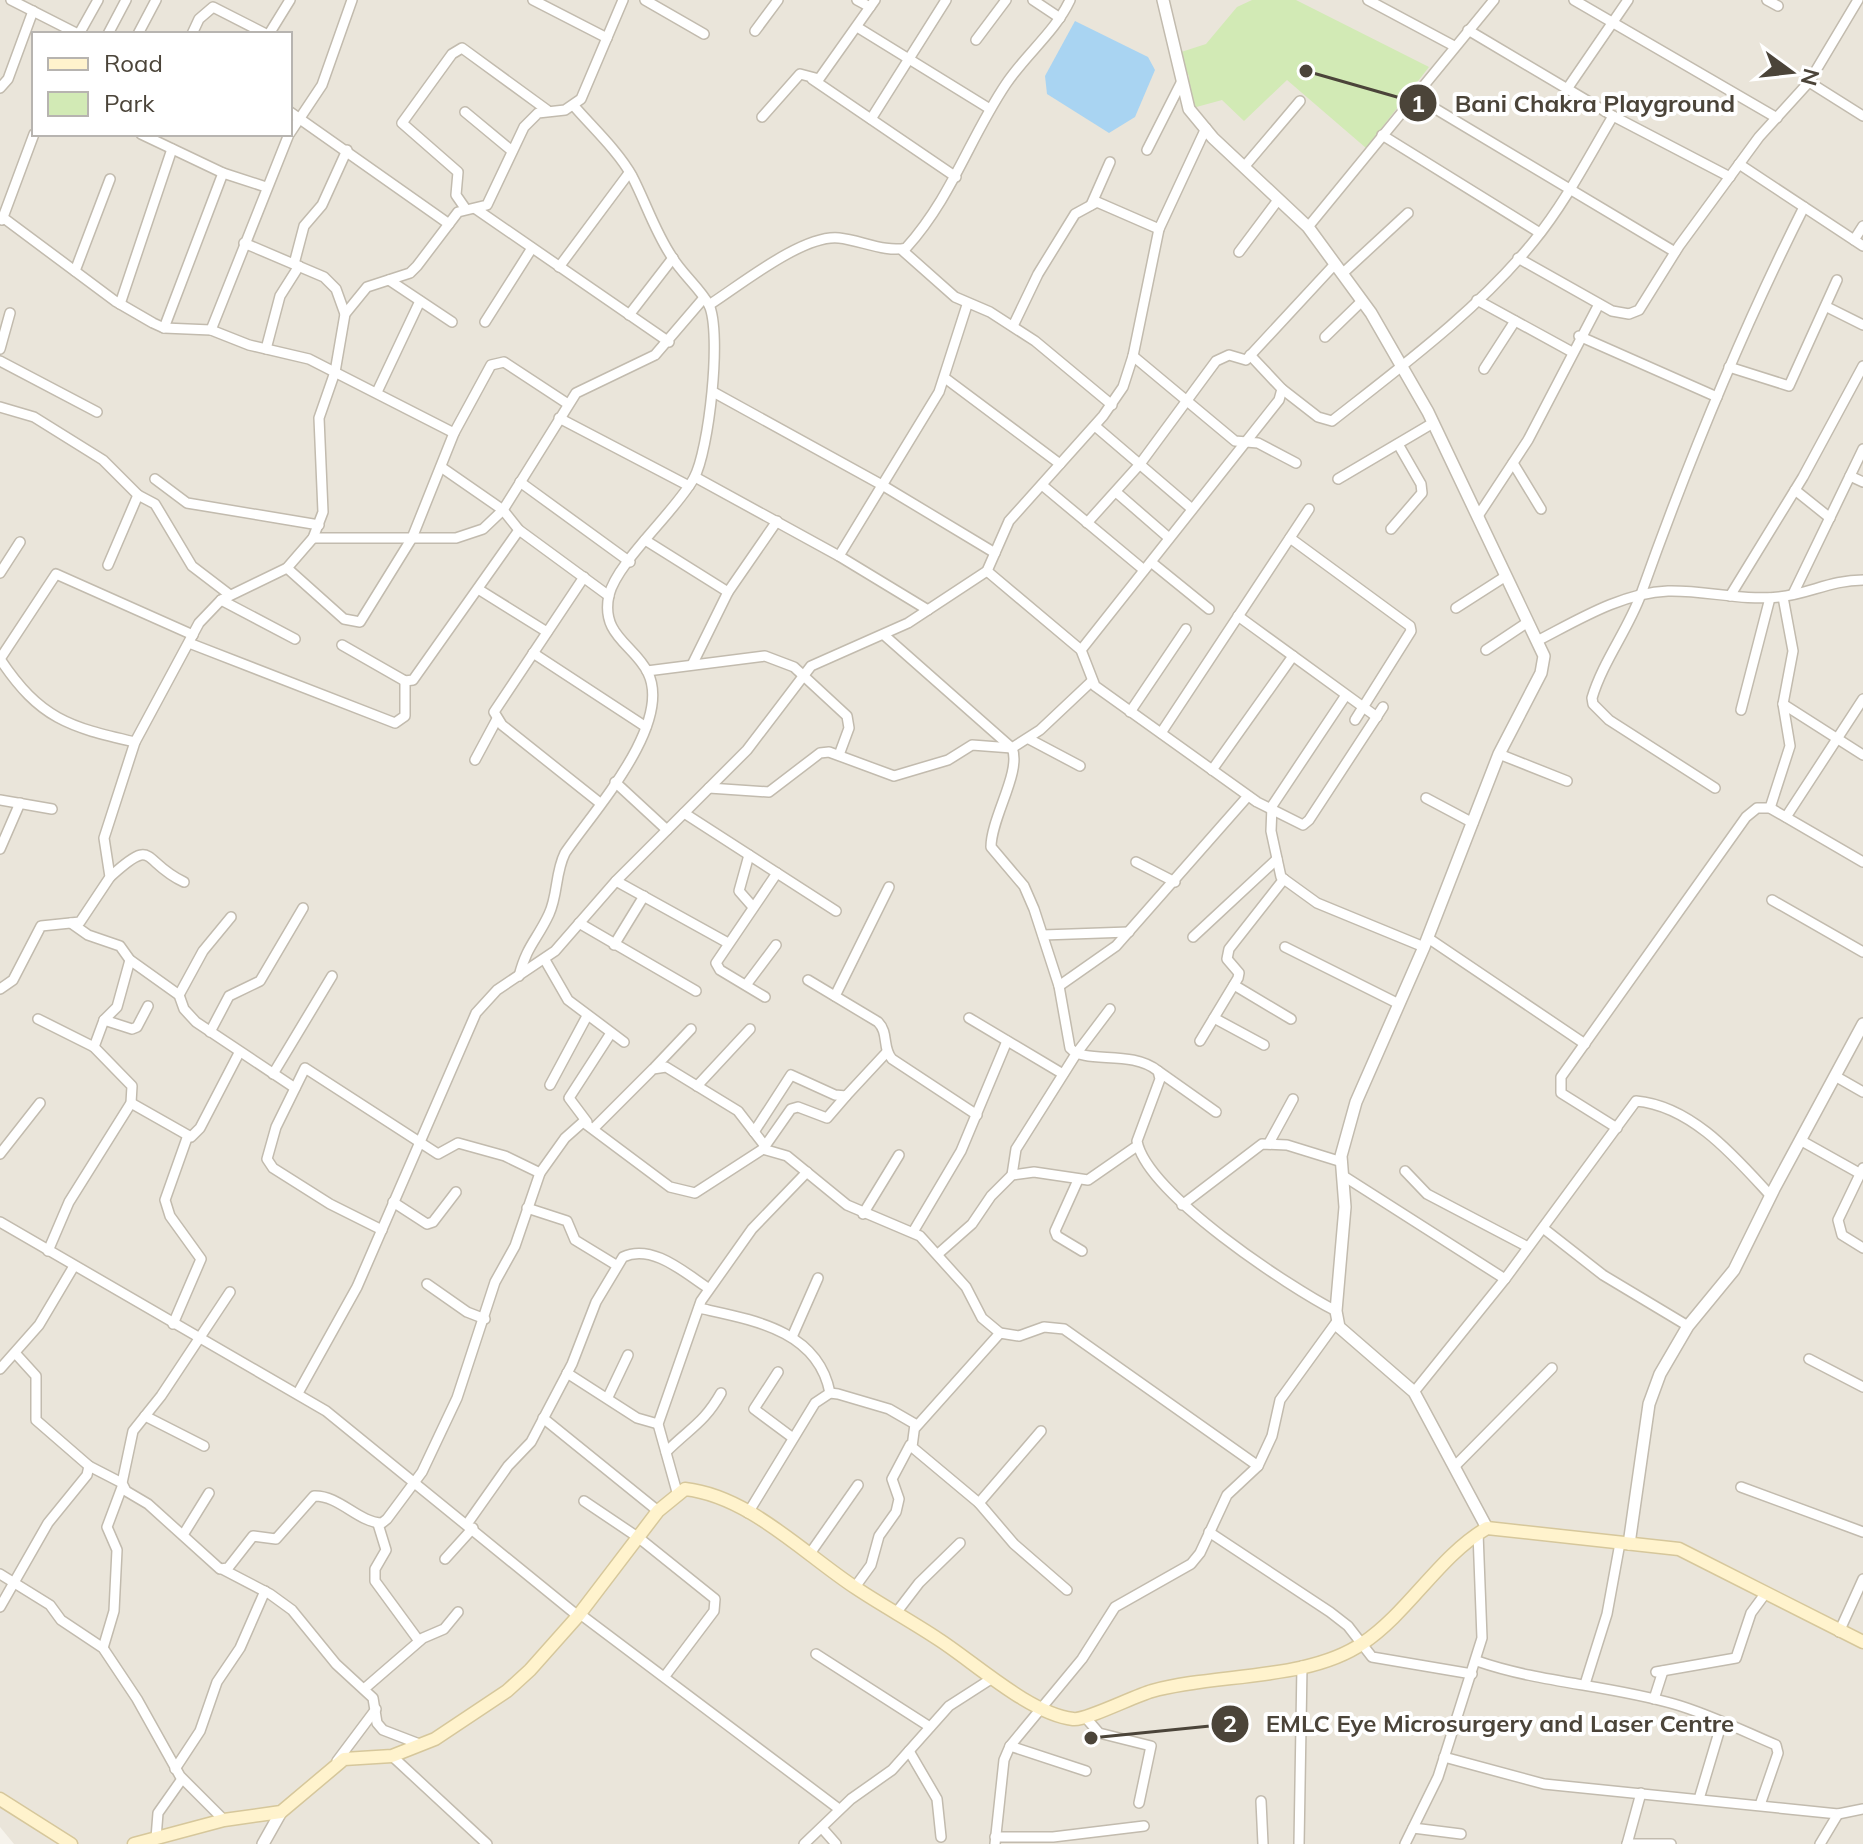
<svg xmlns="http://www.w3.org/2000/svg" width="1863" height="1844" font-family="Mulish,sans-serif">
<style>
.residential{fill:#eae5da;fill-rule:evenodd}
.green{fill:#d2eab5}
.water{fill:#a9d4f2}
.lines{fill:none;stroke-linecap:round;stroke-linejoin:round}
.minor-casing{stroke:#c2bbae;stroke-width:12}
.tertiary-casing{stroke:#c2bbae;stroke-width:14}
.secondary-casing{stroke:#d6c79b;stroke-width:15}
.minor{stroke:#fff;stroke-width:9}
.tertiary{stroke:#fff;stroke-width:11}
.secondary{stroke:#fff3cd;stroke-width:12}
.leader{fill:none;stroke:#4b4439;stroke-width:3}
.callout-dot{fill:#4b4439;stroke:#fff;stroke-width:3}
.mark-label{font-size:24px;text-anchor:middle;font-weight:bold;fill:#fff}
.callout-label{font-size:24px;text-anchor:middle;font-weight:bold;fill:#4b4439;stroke:#fff;stroke-width:8;stroke-linejoin:round;paint-order:stroke}
</style>
<rect width="100%" height="100%" fill="#f6f3ec"/>
<path class="residential" d="M0 0H1863V1844H14L0 1827ZM34 34H290V134H34Z"/>
<polygon class="green" points="1252,0 1296,0 1429,67 1366,148 1287,80 1244,121 1222,100 1189,109 1189,76 1175,54 1206,44 1237,7"/>
<polygon class="water" points="1075,21 1148,57 1155,70 1135,117 1109,133 1047,94 1045,76"/>
<g class="lines">
<defs>
<g id="minor">
<polyline points="11,0 78,34"/>
<polyline points="533,0 607,38"/>
<polyline points="645,0 704,34"/>
<polyline points="857,0 870,7"/>
<polyline points="1033,0 1060,18"/>
<polyline points="1368,0 1454,46"/>
<polyline points="1574,0 1777,118"/>
<polyline points="1767,0 1778,6"/>
<polyline points="857,27 990,109"/>
<polyline points="1468,30 1613,116 1730,177"/>
<polyline points="755,31 778,0"/>
<polyline points="79,34 98,0"/>
<polyline points="108,34 126,0"/>
<polyline points="138,34 156,0"/>
<polyline points="192,34 199,19 213,7 266,34"/>
<polyline points="269,34 290,0"/>
<polyline points="976,40 1006,0"/>
<polyline points="812,79 956,177"/>
<polyline points="1809,82 1863,116"/>
<polyline points="0,88 8,79 33,11"/>
<polyline points="1567,89 1628,0"/>
<polyline points="1414,96 1675,252"/>
<polyline points="290,112 449,224"/>
<polyline points="465,112 512,151"/>
<polyline points="762,117 800,74 819,79 875,0"/>
<polyline points="871,119 946,0"/>
<polyline points="290,133 322,85 352,0"/>
<polyline points="141,134 223,173 266,187"/>
<polyline points="1382,135 1540,233"/>
<polyline points="1147,150 1182,81"/>
<polyline points="1739,164 1863,246"/>
<polyline points="1244,167 1300,101"/>
<polyline points="1091,205 1110,162"/>
<polyline points="465,208 456,195 458,172 402,123 452,54 462,48 547,110"/>
<polyline points="476,209 669,342"/>
<polyline points="5,219 115,301 153,323 164,328 211,330 249,345 309,359 454,433"/>
<polyline points="2,220 34,134"/>
<polyline points="1308,227 1494,0"/>
<polyline points="1854,240 1863,226"/>
<polyline points="244,243 324,277 336,289 345,314"/>
<polyline points="902,250 955,297 990,312 1035,341 1112,405"/>
<polyline points="1239,252 1278,200"/>
<polyline points="1518,258 1612,311 1629,314 1639,310 1679,246 1759,137 1809,82 1858,0"/>
<polyline points="294,264 304,226 322,205 347,150"/>
<polyline points="559,267 629,173"/>
<polyline points="75,271 110,179"/>
<polyline points="1342,274 1408,213"/>
<polyline points="389,280 452,322"/>
<polyline points="1477,300 1572,352"/>
<polyline points="120,304 172,149"/>
<path d="M709 305C739 286 803 234 839 238 860 240 886 253 906 248 952 197 969 139 1006 84 1026 54 1055 32 1070 0"/>
<polyline points="1827,307 1863,325"/>
<polyline points="629,315 673,258"/>
<polyline points="485,322 532,248"/>
<polyline points="1013,326 1038,274 1075,214 1097,202 1159,229"/>
<polyline points="164,328 223,173"/>
<polyline points="211,330 289,134"/>
<polyline points="1579,336 1717,397"/>
<polyline points="1325,337 1362,301"/>
<polyline points="0,349 10,313"/>
<polyline points="266,349 280,296 299,266"/>
<polyline points="1133,356 1235,441 1258,443 1296,463"/>
<polyline points="0,361 97,412"/>
<polyline points="1729,367 1789,386 1837,280"/>
<polyline points="1484,369 1515,321"/>
<polyline points="945,378 1060,464"/>
<path d="M1282 389 1318 417 1332 421C1402 366 1478 310 1534 241 1565 203 1588 158 1613 116"/>
<polyline points="377,392 420,301"/>
<polyline points="715,393 882,485 995,553"/>
<polyline points="0,407 34,417 103,460 138,495 155,504 192,566 230,595"/>
<polyline points="559,418 689,486"/>
<polyline points="1095,426 1192,509"/>
<polyline points="1513,463 1541,509"/>
<polyline points="441,467 503,510 519,530 609,596"/>
<polyline points="1850,476 1863,482"/>
<polyline points="695,477 839,556 928,610"/>
<polyline points="155,479 187,503 319,525"/>
<polyline points="1338,479 1433,423"/>
<polyline points="520,482 630,562"/>
<polyline points="1042,485 1144,570"/>
<polyline points="1795,490 1830,518"/>
<polyline points="1116,492 1169,538"/>
<polyline points="1478,516 1528,440 1599,304"/>
<polyline points="1087,523 1140,464 1216,361 1229,355 1246,360 1335,264"/>
<polyline points="1391,529 1422,493 1421,484 1398,444"/>
<polyline points="313,538 456,538 483,529 503,510 576,393 655,355 703,299"/>
<polyline points="1290,538 1410,626 1411,631 1355,720"/>
<polyline points="645,540 728,592"/>
<polyline points="839,556 939,392 967,305"/>
<polyline points="1151,562 1209,609"/>
<polyline points="108,565 138,495"/>
<polyline points="287,568 344,619 360,622 412,538 454,433 491,365 504,362 568,404"/>
<polyline points="987,571 1081,650 1095,686 1257,802 1303,825 1309,820 1383,707"/>
<polyline points="0,573 20,542"/>
<polyline points="584,577 494,712 502,725 600,803"/>
<polyline points="478,589 547,632"/>
<polyline points="1793,594 1863,449"/>
<polyline points="1730,596 1803,477 1863,366"/>
<polyline points="221,600 295,639"/>
<polyline points="1456,608 1506,576"/>
<polyline points="1238,616 1377,717"/>
<path d="M884 635 1012 748C1022 771 991 818 991 847L1024 886 1034 909 1059 986 1070 1048C1085 1065 1131 1049 1158 1071L1160 1079 1137 1141C1146 1193 1289 1287 1336 1311"/>
<path d="M1537 641C1578 620 1621 593 1668 591 1705 590 1742 601 1779 597 1809 594 1831 580 1863 580"/>
<polyline points="189,643 395,723 405,716 405,681"/>
<polyline points="342,645 405,681 413,680 519,530"/>
<polyline points="1081,650 1279,400 1282,389 1250,355"/>
<polyline points="1486,650 1528,622"/>
<polyline points="533,653 646,727"/>
<polyline points="693,663 728,592 777,521"/>
<polyline points="647,671 765,656 794,667 847,716 849,728 839,755"/>
<polyline points="1346,695 1272,806 1271,831 1281,877 1317,903 1424,947"/>
<polyline points="1783,704 1863,755"/>
<polyline points="1741,710 1770,598"/>
<polyline points="1130,712 1186,629"/>
<polyline points="1161,733 1309,509"/>
<polyline points="1029,739 1080,766"/>
<path d="M135 742C69 727 40 719 0 659L56 574 193 635"/>
<polyline points="1499,754 1567,781"/>
<polyline points="475,760 497,719"/>
<polyline points="1212,770 1293,656"/>
<polyline points="615,782 667,830"/>
<polyline points="709,788 769,792 820,753 829,752 894,776 948,760 972,745 1012,748 1040,730 1092,681"/>
<path d="M1715 788 1609 720 1593 704 1592 698C1603 661 1628 630 1641 594 1688 462 1741 332 1804 207"/>
<polyline points="1426,798 1473,823"/>
<polyline points="0,800 52,809"/>
<polyline points="1770,808 1790,746 1783,704 1793,651 1783,597"/>
<polyline points="684,813 836,911"/>
<polyline points="1786,817 1863,699"/>
<polyline points="0,849 20,803"/>
<polyline points="749,855 739,891 753,907"/>
<polyline points="1136,862 1175,882"/>
<path d="M110 877C156 835 141 862 184 882"/>
<polyline points="616,881 728,943"/>
<polyline points="1772,900 1863,952"/>
<polyline points="71,923 88,935 120,946 130,960 179,995 184,1009 196,1022 295,1088"/>
<polyline points="579,923 696,991"/>
<polyline points="1043,935 1129,932"/>
<polyline points="1193,937 1277,859"/>
<polyline points="1428,938 1585,1044"/>
<polyline points="614,945 644,896"/>
<polyline points="1285,947 1399,1004"/>
<polyline points="545,960 568,1000 624,1042"/>
<path d="M519 976C527 945 537 940 549 914 558 895 555 873 565 853 592 813 673 725 648 673 635 645 600 636 609 595 617 562 676 511 694 478 709 451 722 333 709 305 700 288 682 274 672 257 655 232 646 203 632 176 618 151 593 128 574 106"/>
<path d="M808 980 878 1022C889 1033 882 1048 892 1059L977 1115"/>
<polyline points="746,985 776,945"/>
<polyline points="1234,985 1291,1019"/>
<polyline points="1059,986 1116,946 1248,796"/>
<polyline points="0,989 13,980 41,926 80,922 110,877 104,838 135,742 199,623 221,600 287,568 313,538 323,512 319,418 335,372 345,314 367,287 410,273 417,266 458,212 487,205 524,127 538,113 565,110 581,99 623,0"/>
<polyline points="179,995 203,951 231,917"/>
<polyline points="835,996 889,887"/>
<polyline points="765,997 720,970 716,963 777,873"/>
<polyline points="969,1018 1063,1074"/>
<polyline points="1214,1018 1264,1045"/>
<polyline points="38,1019 94,1047 132,1086 131,1103 69,1202 48,1251"/>
<polyline points="104,1020 132,1029 137,1027 148,1006"/>
<polyline points="210,1032 229,996 260,981 303,908"/>
<polyline points="1200,1041 1238,978 1239,973 1227,959 1229,949 1284,879"/>
<polyline points="94,1047 104,1020 117,1007 130,960"/>
<polyline points="655,1067 691,1029"/>
<polyline points="1158,1071 1216,1112"/>
<polyline points="273,1074 332,976"/>
<polyline points="1835,1076 1863,1092"/>
<polyline points="550,1085 587,1016"/>
<polyline points="697,1086 750,1029"/>
<polyline points="131,1103 191,1137 200,1128 239,1053"/>
<polyline points="587,1122 569,1098 611,1033"/>
<polyline points="594,1128 653,1069 666,1067 738,1111 765,1146"/>
<polyline points="1617,1128 1561,1093 1561,1077 1746,817 1757,808 1770,808 1863,862"/>
<polyline points="754,1132 791,1075 835,1095 846,1096 886,1053"/>
<polyline points="1800,1140 1859,1173"/>
<polyline points="1269,1143 1293,1099"/>
<polyline points="763,1149 791,1109 798,1107 827,1118 846,1096"/>
<polyline points="0,1154 40,1103"/>
<polyline points="1863,1168 1838,1220 1842,1235 1863,1248"/>
<polyline points="1405,1171 1427,1194 1528,1247"/>
<polyline points="1012,1175 1016,1149 1023,1138 1076,1054 1110,1009"/>
<polyline points="1342,1175 1505,1279"/>
<polyline points="1078,1180 1055,1231 1057,1236 1082,1251"/>
<polyline points="393,1202 427,1224 433,1222 456,1192"/>
<polyline points="1182,1205 1262,1144 1287,1145 1342,1162"/>
<polyline points="527,1208 567,1221 575,1240 616,1265"/>
<polyline points="863,1214 899,1155"/>
<polyline points="0,1222 326,1411 578,1616"/>
<polyline points="1543,1228 1603,1275 1688,1326"/>
<polyline points="382,1230 330,1204 273,1168 267,1159 276,1127 305,1068 438,1154 458,1143 505,1156 540,1173"/>
<polyline points="913,1232 961,1151 1007,1041"/>
<polyline points="938,1254 972,1224 991,1196 1012,1175 1034,1172 1088,1180 1137,1146"/>
<polyline points="427,1284 467,1312 485,1319"/>
<path d="M230 1292 161 1396 133 1431 122 1483 126 1491 148 1504 220 1569 228 1568 253 1536 276 1539 314 1496C339 1495 359 1523 382 1523L387 1519 422 1472 457 1398 495 1282 515 1246 540 1173 565 1138 583 1122 670 1187 695 1193 763 1149 787 1156 847 1205 920 1236 966 1287 982 1318 1000 1333 1019 1336 1044 1327 1064 1329 1258 1466"/>
<path d="M699 1308C753 1320 818 1330 830 1393"/>
<polyline points="173,1324 201,1259 170,1216 165,1200 187,1138"/>
<polyline points="792,1337 818,1278"/>
<polyline points="1809,1359 1863,1387"/>
<polyline points="0,1369 39,1325 74,1266"/>
<polyline points="778,1372 754,1409 793,1438"/>
<polyline points="567,1373 637,1418 658,1424"/>
<path d="M1414 1392 1505 1279 1636 1101C1692 1106 1735 1157 1770 1195"/>
<polyline points="298,1393 357,1287 476,1013 497,990 555,951 616,881 747,750 811,666 908,623 987,571 1009,521 1103,416 1123,387 1133,356 1159,229 1206,128"/>
<polyline points="608,1397 628,1355"/>
<polyline points="145,1416 204,1446"/>
<polyline points="543,1418 658,1511"/>
<polyline points="916,1427 1000,1333"/>
<path d="M666 1452C690 1428 704 1423 721 1393"/>
<polyline points="89,1466 122,1483"/>
<polyline points="1455,1466 1552,1368"/>
<polyline points="1741,1487 1863,1532"/>
<polyline points="677,1492 658,1424 701,1301 752,1229 807,1172"/>
<polyline points="584,1501 639,1538 715,1599 714,1611 665,1676"/>
<polyline points="979,1503 1041,1431"/>
<polyline points="748,1513 815,1403 830,1393 838,1394 889,1409 915,1424 912,1447 979,1503 1014,1544 1067,1590"/>
<polyline points="378,1524 386,1550 375,1569 375,1581 419,1641"/>
<path d="M467 1524 508 1466 531 1442 572 1364 596 1302 623 1257C652 1243 685 1273 708 1288"/>
<polyline points="1209,1532 1330,1612 1348,1626 1372,1657 1472,1674"/>
<polyline points="183,1535 209,1493"/>
<polyline points="809,1555 858,1485"/>
<polyline points="445,1559 473,1528"/>
<polyline points="224,1570 270,1594 292,1610 336,1664 373,1698 377,1723 383,1730 422,1745"/>
<polyline points="0,1574 50,1605 61,1620 103,1648 137,1699 180,1776 224,1820"/>
<polyline points="855,1587 871,1565 879,1536 896,1512 899,1499 892,1479 910,1445"/>
<polyline points="0,1607 48,1523 87,1475 89,1466 36,1420 36,1376 16,1354"/>
<polyline points="896,1613 919,1583 960,1543"/>
<polyline points="580,1614 839,1809"/>
<polyline points="1839,1632 1863,1579"/>
<polyline points="103,1648 114,1611 117,1550 107,1527 122,1487"/>
<polyline points="816,1654 930,1727"/>
<path d="M1477 1661C1540 1683 1609 1685 1674 1704 1709 1714 1743 1731 1776 1745L1778 1753 1760 1805"/>
<polyline points="1656,1672 1736,1658 1751,1613 1765,1594"/>
<polyline points="1585,1684 1607,1614 1620,1543"/>
<polyline points="364,1689 423,1638 444,1629 458,1612"/>
<polyline points="1654,1699 1663,1671"/>
<polyline points="1086,1718 1099,1733 1151,1746 1139,1803"/>
<polyline points="1010,1746 1086,1771"/>
<polyline points="909,1751 937,1799 941,1837"/>
<polyline points="392,1756 487,1844"/>
<polyline points="1444,1757 1544,1784 1838,1814 1863,1809"/>
<polyline points="337,1761 376,1709"/>
<polyline points="175,1769 200,1731 217,1682 240,1648 265,1591"/>
<polyline points="1699,1799 1722,1722"/>
<polyline points="1261,1801 1263,1844"/>
<polyline points="822,1828 836,1844"/>
<polyline points="1413,1828 1461,1834"/>
<polyline points="995,1837 1053,1837 1144,1826"/>
<polyline points="156,1838 158,1813 182,1779"/>
<polyline points="804,1844 851,1799 892,1770 949,1706 991,1679"/>
<polyline points="995,1844 1004,1760 1010,1746 1082,1659 1115,1607 1191,1564 1200,1553 1227,1495 1258,1466 1272,1436 1280,1400 1338,1320"/>
<polyline points="1299,1844 1302,1666"/>
<polyline points="1405,1844 1438,1777 1482,1638 1478,1533"/>
<polyline points="1627,1844 1641,1793"/>
<polyline points="1627,1844 1671,1844"/>
<polyline points="1820,1844 1838,1814"/>
</g>
<g id="tertiary">
<polyline points="1163,0 1189,109 1213,138 1308,227 1371,313 1428,412 1544,656 1541,673 1499,754 1424,947 1356,1102 1341,1156 1345,1207 1336,1311 1339,1327 1414,1392 1487,1528"/>
<polyline points="1629,1544 1649,1404 1660,1374 1688,1326 1734,1270 1774,1189 1863,1024"/>
<polyline points="263,1844 281,1812"/>
</g>
<g id="secondary">
<polyline points="0,1799 71,1844"/>
<path d="M134 1844 224 1820 281 1812 344 1759 392 1756 435 1739 507 1691 530 1670 578 1616 658 1511 685 1489C749 1496 804 1554 856 1588 883 1606 911 1621 938 1639 974 1662 1030 1714 1073 1719 1085 1721 1134 1696 1152 1691 1216 1673 1308 1681 1363 1643 1409 1612 1439 1556 1487 1528L1679 1549 1863 1642"/>
</g>
</defs>
<use href="#minor" class="minor-casing"/>
<use href="#tertiary" class="tertiary-casing"/>
<use href="#secondary" class="secondary-casing"/>
<use href="#minor" class="minor"/>
<use href="#tertiary" class="tertiary"/>
<use href="#secondary" class="secondary"/>
</g>
<path class="leader" d="M1306 71L1418 103M1091 1738L1230 1724"/>
<g class="callout-dot">
<circle cx="1306" cy="71" r="8"/>
<circle cx="1091" cy="1738" r="8"/>
<circle cx="1418" cy="103" r="20"/>
<circle cx="1230" cy="1724" r="20"/>
</g>
<g class="mark-label">
<text x="1418" y="112">1</text>
<text x="1230" y="1732">2</text>
</g>
<g class="callout-label">
<text x="1595" y="112">Bani Chakra Playground</text>
<text x="1500" y="1732">EMLC Eye Microsurgery and Laser Centre</text>
</g>
<rect x="32" y="32" width="260" height="104" fill="#ffffff" stroke="#b7b4b0" stroke-width="2"/>
<rect x="48" y="58" width="40" height="12" fill="#fff3cd" stroke="#b7b4b0" stroke-width="2"/>
<text x="104" y="72" font-size="24" fill="#4b4439">Road</text>
<rect x="48" y="92" width="40" height="24" fill="#d2eab5" stroke="#b7b4b0" stroke-width="2"/>
<text x="104" y="112" font-size="24" fill="#4b4439">Park</text>
<g transform="translate(1791 72) rotate(105)" stroke="#ffffff" stroke-width="6" paint-order="stroke">
<path d="M0-6L14 30L0 20L-14 30Z" fill="#4b4439"/>
<text y="-12" font-size="22" font-weight="bold" text-anchor="middle" fill="#4b4439">N</text>
</g>
</svg>
